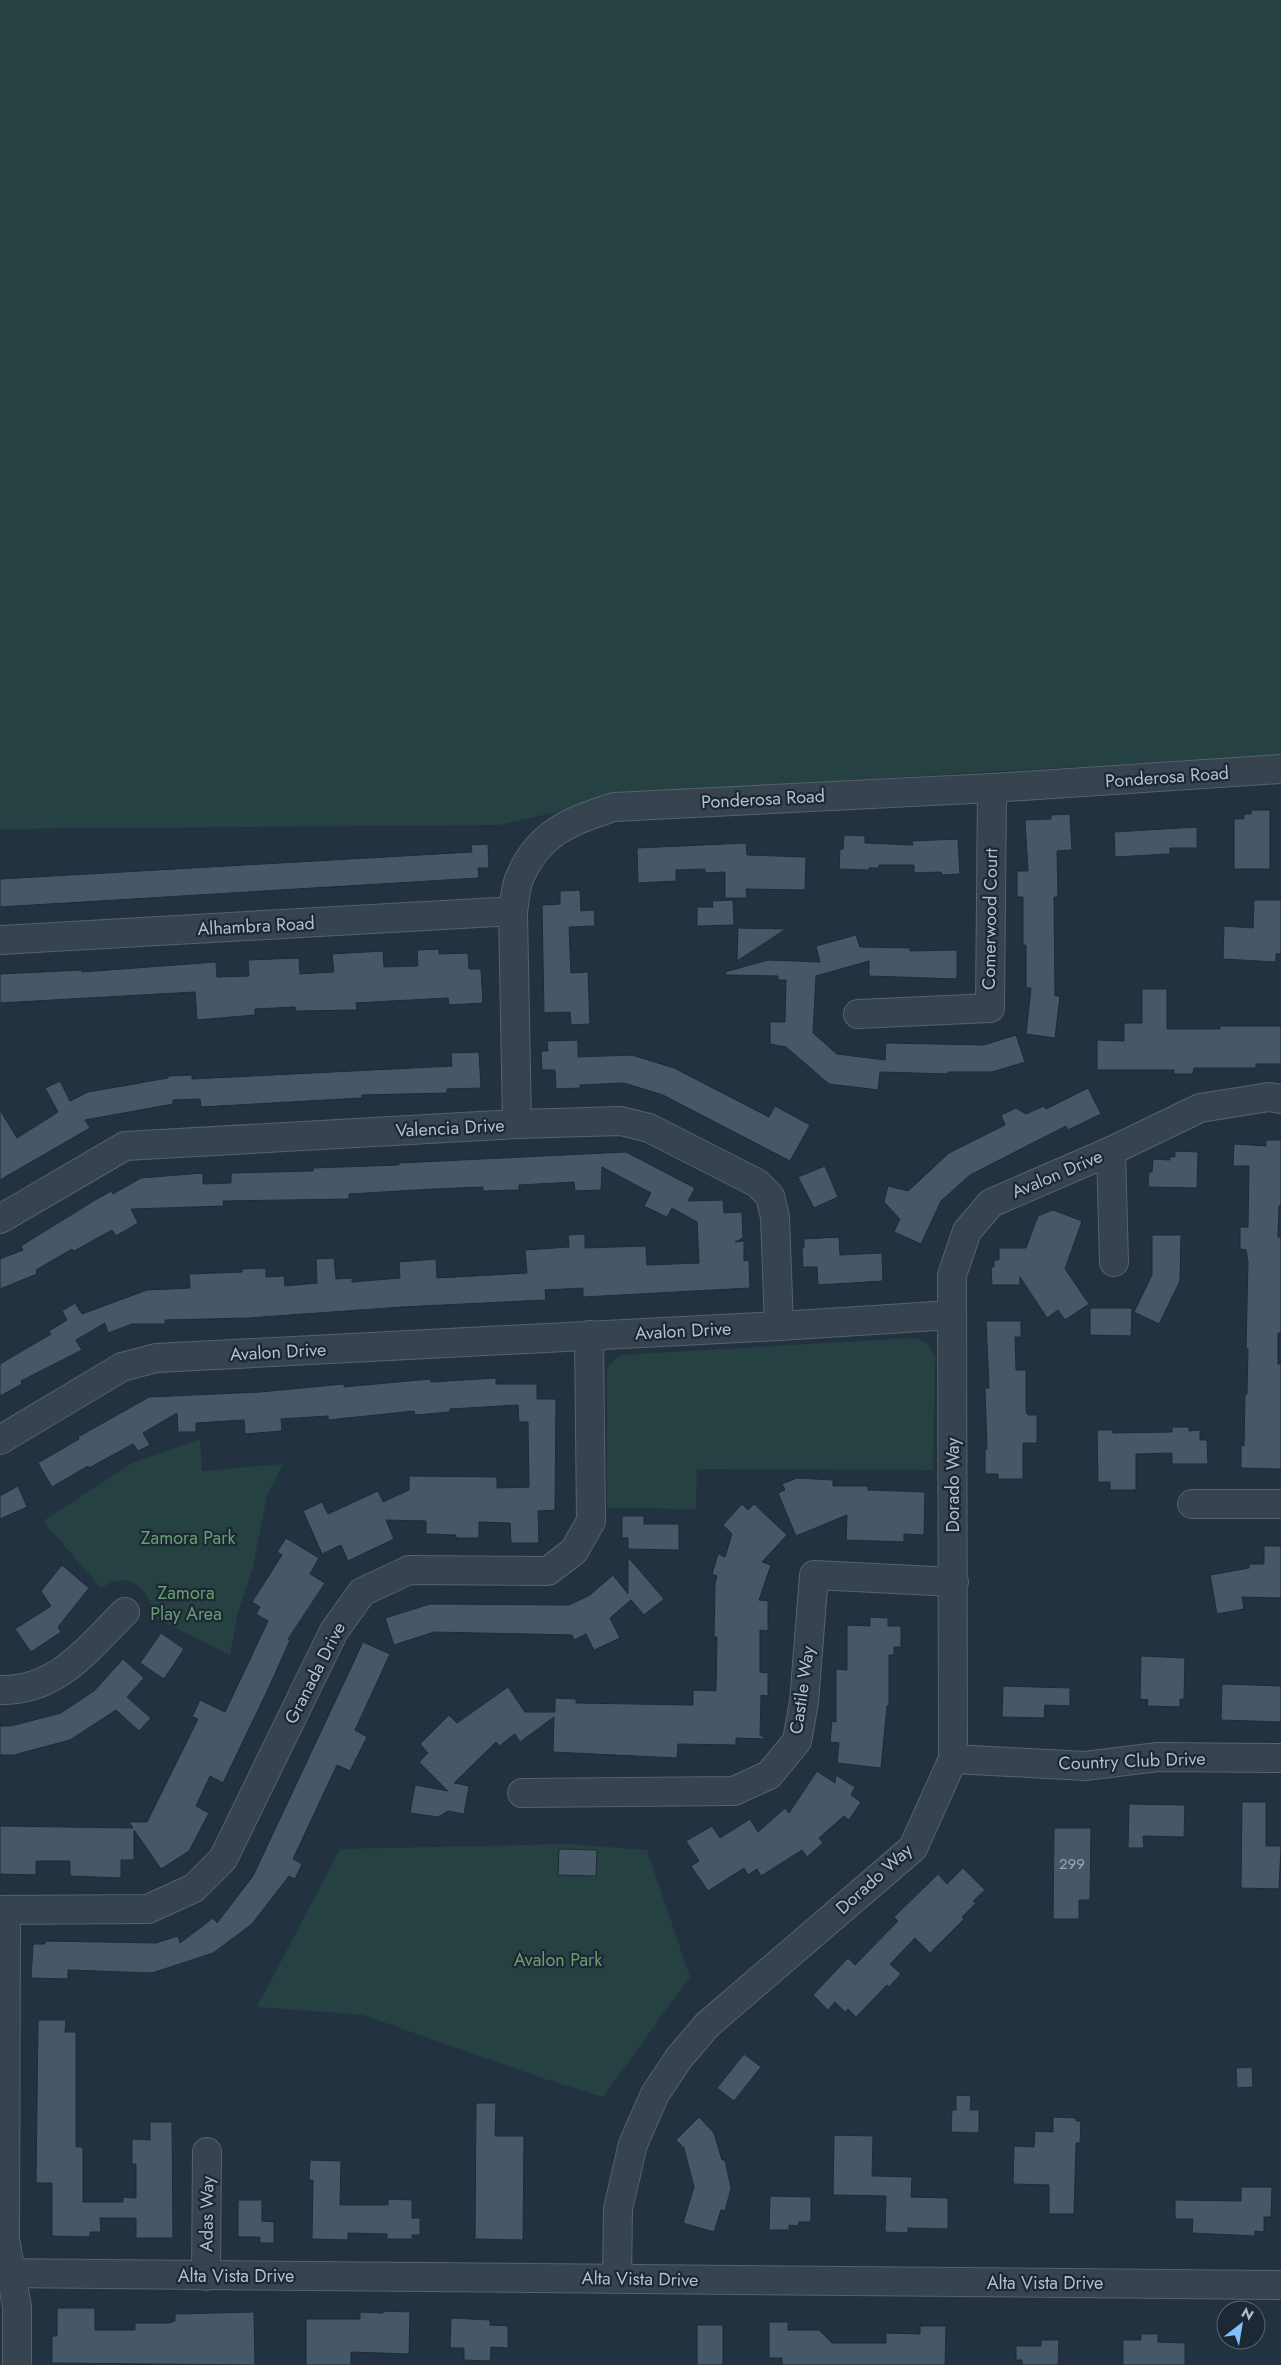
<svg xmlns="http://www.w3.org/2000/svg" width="1281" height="2365" font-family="Jost,sans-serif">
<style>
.green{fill:#254141}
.building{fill:#465867;stroke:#1e2b37}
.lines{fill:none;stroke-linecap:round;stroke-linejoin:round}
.minor-casing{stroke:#55626e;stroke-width:30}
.minor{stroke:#374450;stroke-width:28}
.labels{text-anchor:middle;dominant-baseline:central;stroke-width:4.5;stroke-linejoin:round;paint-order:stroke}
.number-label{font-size:15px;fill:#98a5b2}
.street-label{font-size:18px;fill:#b3bfcb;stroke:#1c2935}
.park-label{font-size:18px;fill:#689e70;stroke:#1c2935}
</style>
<rect width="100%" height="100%" fill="#233241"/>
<g class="green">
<polygon points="0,0 1281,0 1281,755 644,792 499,825 0,829"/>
<path d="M912 1338C925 1340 930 1344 935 1357L933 1470 697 1469 696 1509 607 1508V1374L609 1365 621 1355Z"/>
<path d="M200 1439 202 1471 283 1464 267 1496 253 1567 238 1612 230 1655 151 1616C154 1596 136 1576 115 1581 110 1582 105 1586 101 1588L43 1521 132 1463Z"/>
<polygon points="569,1844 647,1850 690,1977 603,2097 545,2079 363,2015 257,2007 340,1849"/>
</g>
<g class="building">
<polygon points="1251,810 1270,810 1270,869 1234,869 1234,819 1244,819 1244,814 1251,814"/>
<polygon points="1070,814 1072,850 1057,851 1058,897 1054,897 1055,996 1060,996 1055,1038 1026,1034 1031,988 1026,988 1026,945 1023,945 1023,897 1017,897 1017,871 1028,871 1025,820 1051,819 1051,815"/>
<polygon points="1197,827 1197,848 1170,848 1170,854 1115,857 1114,832"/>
<polygon points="844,835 865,836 865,843 913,845 912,841 958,839 960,874 942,875 941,872 914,873 914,865 879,865 879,868 869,868 869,870 839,869 840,849 843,849"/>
<polygon points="746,843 747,855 806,857 805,890 746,889 747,898 725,898 725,872 705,873 705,869 676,870 676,881 638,883 637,848"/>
<polygon points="488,844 489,868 478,868 479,878 0,907 0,879 472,852 471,845"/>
<polygon points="580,890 581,911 594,910 595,926 569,927 571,973 588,972 590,1024 571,1025 570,1012 544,1013 542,905 560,904 560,891"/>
<polygon points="733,900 734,925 697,926 697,907 713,907 712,901"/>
<polygon points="1254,900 1281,900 1281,954 1276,954 1276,962 1223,959 1224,926 1253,928"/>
<polygon points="738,928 786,929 737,961"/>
<polygon points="856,935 860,947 910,948 910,951 957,950 957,979 869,976 869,961 816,976 813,1033 837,1054 885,1060 886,1043 984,1045 1016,1035 1025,1062 992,1072 948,1072 948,1074 880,1072 878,1090 829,1084 786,1047 770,1044 770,1022 785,1022 786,980 778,980 778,976 726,975 725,972 768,960 820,962 816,946"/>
<polygon points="439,949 439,954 468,953 469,969 481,969 483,1003 449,1005 448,998 391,1001 356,1003 357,1010 295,1011 295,1007 255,1009 255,1015 197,1020 195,992 0,1003 0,974 82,970 82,972 216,962 217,977 249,976 248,960 299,958 300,974 334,972 332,954 383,951 384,967 418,966 417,950"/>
<polygon points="1142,989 1167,989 1167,1029 1220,1029 1220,1026 1281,1026 1281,1064 1256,1064 1256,1068 1194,1068 1193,1074 1174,1074 1174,1070 1097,1070 1097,1040 1124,1041 1124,1023 1142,1023"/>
<polygon points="578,1040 578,1057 632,1055 674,1068 769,1117 775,1106 810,1125 790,1161 663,1095 624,1083 580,1085 580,1088 556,1089 555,1070 542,1070 541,1051 548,1051 547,1041"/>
<polygon points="479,1052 481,1088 447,1089 447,1093 362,1095 362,1098 201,1107 200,1099 173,1100 173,1104 85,1120 90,1128 0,1180 0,1110 17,1138 58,1112 45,1088 60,1081 70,1101 88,1092 168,1078 168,1076 192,1075 192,1079 452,1066 451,1053"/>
<polygon points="1088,1088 1101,1114 1068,1130 1066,1126 970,1175 941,1201 921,1244 894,1232 900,1219 884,1202 888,1186 908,1191 949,1153 1005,1125 1001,1115 1016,1108 1026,1114 1044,1106 1046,1109"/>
<polygon points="1266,1140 1281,1140 1281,1206 1279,1206 1278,1237 1281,1237 1281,1333 1278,1333 1278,1364 1281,1364 1281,1469 1241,1468 1241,1445 1244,1446 1245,1394 1247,1394 1248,1349 1246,1349 1248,1261 1246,1250 1240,1249 1240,1227 1248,1227 1249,1166 1233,1166 1234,1144 1266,1146"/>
<polygon points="1175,1151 1198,1152 1197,1188 1148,1187 1149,1172 1152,1172 1153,1159 1170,1160 1170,1157 1175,1157"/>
<polygon points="626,1152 695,1188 688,1201 723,1200 724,1213 742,1212 743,1238 735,1242 744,1241 744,1261 749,1260 750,1288 583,1297 583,1288 545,1290 546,1300 402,1307 248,1318 165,1320 165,1324 132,1324 108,1333 105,1323 76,1340 82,1350 21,1381 22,1384 0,1396 0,1364 51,1334 49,1331 67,1320 62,1311 75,1303 82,1314 147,1290 190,1288 189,1274 242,1272 242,1269 266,1268 266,1277 284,1276 285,1286 317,1283 316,1259 334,1258 336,1279 352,1278 352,1282 400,1278 399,1262 436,1259 437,1278 527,1273 525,1250 569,1247 568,1235 585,1234 585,1248 646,1246 647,1265 699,1263 697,1222 672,1208 667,1217 644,1206 651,1193 602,1167 601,1190 575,1191 574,1182 519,1185 519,1190 483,1191 483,1187 434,1189 349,1194 349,1199 223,1201 224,1206 131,1209 138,1223 116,1236 112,1230 74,1251 72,1249 36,1270 37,1274 0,1289 0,1259 23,1250 21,1246 95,1200 111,1191 113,1194 141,1178 203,1173 203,1184 231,1183 231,1173 313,1171 313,1168 399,1165 399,1163"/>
<polygon points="825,1166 838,1197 814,1208 798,1177"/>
<polygon points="1053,1210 1082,1221 1065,1269 1089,1304 1065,1320 1058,1310 1047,1318 1020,1277 1020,1285 992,1285 991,1267 994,1267 994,1260 999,1260 999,1248 1026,1248 1038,1216"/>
<polygon points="1152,1235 1181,1235 1180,1281 1159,1324 1134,1312 1152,1275"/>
<polygon points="839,1237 840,1255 882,1253 883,1281 818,1285 817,1267 803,1267 802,1248 804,1248 804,1239"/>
<polygon points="1090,1308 1132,1308 1131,1336 1090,1335"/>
<polygon points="986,1321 1021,1321 1021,1337 1015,1337 1016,1370 1026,1370 1026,1412 1028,1415 1037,1415 1037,1443 1023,1443 1023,1479 998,1479 998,1474 985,1474 985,1449 987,1449 985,1388 989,1388"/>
<polygon points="496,1378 496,1384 537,1384 537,1399 556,1399 555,1510 538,1511 539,1543 511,1543 510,1523 479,1522 479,1538 456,1538 456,1535 426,1534 426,1521 386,1520 394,1539 348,1561 341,1545 322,1554 303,1511 322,1502 328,1514 378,1491 383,1502 409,1490 409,1476 497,1477 497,1488 529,1487 528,1422 519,1422 518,1405 450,1409 450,1412 415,1415 414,1411 328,1420 328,1416 281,1419 282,1431 245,1434 244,1420 196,1423 196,1432 178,1432 177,1413 143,1433 150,1445 138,1451 133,1444 89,1468 88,1466 52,1487 38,1463 79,1439 78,1437 149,1397 260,1392 344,1384 344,1387 430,1379 431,1382"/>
<polygon points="1172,1427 1189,1427 1189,1431 1200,1430 1200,1440 1207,1440 1208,1464 1172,1464 1172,1453 1136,1454 1136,1490 1110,1490 1110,1482 1098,1482 1097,1430 1112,1430 1113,1433 1172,1432"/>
<polygon points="797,1478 833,1480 833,1486 868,1486 868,1490 925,1492 924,1535 904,1534 904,1542 846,1540 847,1515 796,1536 778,1493 785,1490 782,1484"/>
<polygon points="18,1486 27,1507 0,1519 0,1496"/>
<polygon points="742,1504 748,1510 754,1504 787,1535 762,1562 771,1565 759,1600 768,1601 768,1631 760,1630 760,1672 768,1673 768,1696 761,1695 760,1735 767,1739 736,1738 736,1745 678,1744 677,1758 553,1752 554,1717 520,1742 515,1734 499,1746 496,1742 454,1783 469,1786 464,1814 448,1811 438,1817 410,1813 415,1785 448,1791 419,1762 428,1753 420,1744 449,1715 457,1723 508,1687 525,1712 555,1712 555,1698 576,1699 576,1703 693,1705 693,1690 716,1691 717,1637 714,1637 715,1584 717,1576 712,1574 718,1554 725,1557 732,1534 723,1525"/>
<polygon points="622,1516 644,1516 644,1524 679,1524 679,1550 628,1549 628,1538 622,1538"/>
<polygon points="286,1538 319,1558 310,1574 325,1583 288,1639 290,1640 270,1685 223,1783 210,1776 196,1806 209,1813 189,1851 161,1869 134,1830 134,1860 121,1860 121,1878 70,1876 70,1861 36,1861 36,1875 0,1874 0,1826 133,1828 129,1822 147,1822 198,1719 192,1717 200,1700 225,1712 268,1621 256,1614 260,1607 252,1602 282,1555 277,1552"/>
<polygon points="1264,1546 1281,1546 1281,1598 1242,1597 1244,1609 1217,1614 1210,1575 1249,1568 1249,1564 1264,1564"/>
<polygon points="628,1557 664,1599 644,1615 631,1600 610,1618 620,1638 594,1650 586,1634 574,1640 572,1635 434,1632 394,1645 385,1618 430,1604 569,1605 590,1595 613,1575 628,1594"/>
<polygon points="62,1565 89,1588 58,1627 61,1632 31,1652 15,1629 51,1606 41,1591"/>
<polygon points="870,1617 888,1618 888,1626 901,1626 901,1647 894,1647 894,1655 889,1655 889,1706 887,1706 881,1768 837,1763 839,1743 830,1742 832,1721 836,1722 836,1669 847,1670 847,1625 870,1626"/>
<polygon points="161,1633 184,1649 164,1679 140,1663"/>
<polygon points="363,1642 390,1654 355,1730 367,1737 350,1771 337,1765 293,1859 302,1864 295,1879 289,1876 252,1924 213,1953 152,1973 68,1970 68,1979 31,1978 33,1944 45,1944 45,1941 156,1943 178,1936 180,1943 213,1918 217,1923 253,1876"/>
<polygon points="1141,1656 1185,1658 1184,1699 1180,1699 1180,1707 1147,1706 1148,1700 1140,1699"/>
<polygon points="123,1659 144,1678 127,1697 151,1718 139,1731 116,1710 70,1740 14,1755 0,1755 0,1726 11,1726 61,1713 94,1691"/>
<polygon points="1222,1684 1281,1686 1281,1722 1221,1720"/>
<polygon points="1003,1686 1070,1688 1070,1706 1045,1705 1044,1718 1002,1717"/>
<polygon points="817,1771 835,1783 836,1775 855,1787 851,1795 861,1802 849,1820 844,1816 819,1838 823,1843 807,1857 802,1850 761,1876 757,1869 748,1875 744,1868 708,1891 691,1866 699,1861 686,1841 712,1826 720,1838 750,1819 758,1832 785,1808 789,1813"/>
<polygon points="1242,1802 1266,1802 1266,1846 1281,1846 1279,1889 1241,1888"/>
<polygon points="1129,1804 1185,1805 1184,1837 1143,1836 1144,1848 1128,1848"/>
<polygon points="1054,1828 1091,1828 1090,1900 1079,1900 1079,1919 1053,1919"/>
<polygon points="559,1849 597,1850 596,1876 558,1875"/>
<polygon points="963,1868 985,1890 973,1901 976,1903 962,1917 964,1919 930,1953 915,1938 890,1964 901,1974 889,1987 887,1985 856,2017 848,2009 845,2012 835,2002 828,2010 813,1995 848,1958 855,1965 898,1921 894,1917 938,1874 947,1884"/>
<polygon points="38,2020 66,2020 65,2032 76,2032 76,2147 83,2147 83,2202 123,2202 123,2197 136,2198 136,2164 132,2164 132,2139 150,2140 150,2122 172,2122 173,2238 136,2238 136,2218 100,2218 101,2232 90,2232 90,2237 52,2236 52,2183 36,2183"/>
<polygon points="744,2054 761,2067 734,2101 717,2088"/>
<polygon points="1252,2067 1253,2087 1237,2088 1236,2068"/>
<polygon points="956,2095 971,2096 970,2110 979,2110 979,2133 951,2132 952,2110 956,2110"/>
<polygon points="476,2103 496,2103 495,2136 524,2136 523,2240 475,2239"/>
<polygon points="699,2117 714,2133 722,2160 725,2160 731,2188 725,2211 721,2210 714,2232 683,2223 694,2187 684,2148 676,2140"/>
<polygon points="1053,2117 1076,2118 1076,2121 1081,2121 1080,2143 1076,2143 1074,2214 1049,2214 1049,2185 1013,2184 1014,2146 1034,2147 1035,2131 1053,2132"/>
<polygon points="834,2135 873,2136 872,2176 912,2177 911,2197 948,2198 948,2229 908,2228 908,2233 885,2232 886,2196 833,2195"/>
<polygon points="310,2160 341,2161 340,2205 388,2205 388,2199 412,2200 412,2218 420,2218 420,2235 412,2235 412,2239 387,2239 387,2234 348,2233 348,2240 312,2239 313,2180 309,2180"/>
<polygon points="1241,2187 1272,2187 1271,2217 1264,2217 1264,2232 1255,2231 1255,2236 1192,2233 1193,2219 1175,2219 1175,2200 1241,2201"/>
<polygon points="770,2196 811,2197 811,2222 799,2222 798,2226 789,2225 789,2230 769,2230"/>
<polygon points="238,2200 262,2200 262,2221 274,2222 274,2243 260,2243 260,2237 238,2237"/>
<polygon points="57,2308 95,2308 95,2330 135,2330 135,2323 169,2323 175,2321 175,2314 254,2312 255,2365 52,2363 52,2336 57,2336"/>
<polygon points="383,2311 410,2312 409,2354 351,2352 351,2365 306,2365 306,2319 360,2319 360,2312 383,2313"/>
<polygon points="451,2318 490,2320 490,2325 508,2326 508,2348 491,2347 490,2361 464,2360 464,2348 450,2348"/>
<polygon points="769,2322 788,2322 788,2330 819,2330 832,2343 886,2343 886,2333 920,2334 920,2326 946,2326 945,2365 782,2365 782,2358 769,2358"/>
<rect x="697" y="2325" width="26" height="40"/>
<polygon points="1141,2334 1158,2334 1158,2342 1185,2343 1185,2365 1123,2365 1123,2340 1141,2340"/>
<polygon points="1041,2340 1059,2340 1058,2365 1022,2365 1022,2360 1016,2360 1016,2346 1041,2346"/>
</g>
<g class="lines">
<defs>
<g id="minor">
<polyline points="0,940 513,911"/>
<polyline points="858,1014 990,1008 992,788"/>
<path d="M517 1124 513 911C515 901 515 887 520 877 539 832 571 821 614 807L992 788 1281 769"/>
<polyline points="1111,1151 1114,1262"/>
<polyline points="0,1219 125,1146 517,1124 621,1121 649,1128 757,1183 770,1196 775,1217 779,1326"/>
<polyline points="0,1440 122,1367 156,1358 779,1326 952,1315"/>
<polyline points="1192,1504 1281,1504"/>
<path d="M0 1690C58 1691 87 1649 125 1612"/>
<polyline points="953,1759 1085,1766 1158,1757 1281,1758"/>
<polyline points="522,1793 734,1791 769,1775 797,1741 804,1702 814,1575 954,1582"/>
<polyline points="0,1910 148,1909 194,1888 223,1859 334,1631 362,1592 409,1570 548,1571 574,1551 591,1521 589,1335"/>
<polyline points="6,1910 5,2239 17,2307 17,2365"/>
<polyline points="0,2273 1281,2285"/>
<polyline points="206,2276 207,2152"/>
<polyline points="617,2278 618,2209 633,2144 655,2094 679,2058 707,2025 913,1848 953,1759 952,1275 967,1231 991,1203 1111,1151 1200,1108 1269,1097 1281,1099"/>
</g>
</defs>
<use href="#minor" class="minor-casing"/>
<use href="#minor" class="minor"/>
</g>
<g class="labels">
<g class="number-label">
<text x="1072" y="1864">299</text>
</g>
<g class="street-label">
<text transform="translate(1167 777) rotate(-4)">Ponderosa Road</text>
<text transform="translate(763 799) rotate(-3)">Ponderosa Road</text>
<text transform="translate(990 919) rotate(-89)">Comerwood Court</text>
<text transform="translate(256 926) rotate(-3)">Alhambra Road</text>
<text transform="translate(450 1128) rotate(-3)">Valencia Drive</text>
<text transform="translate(1057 1174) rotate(-23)">Avalon Drive</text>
<text transform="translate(683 1331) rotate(-3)">Avalon Drive</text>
<text transform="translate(278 1352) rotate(-3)">Avalon Drive</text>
<text transform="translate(953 1485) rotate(-90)">Dorado Way</text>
<text transform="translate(315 1673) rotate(-63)">Granada Drive</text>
<text transform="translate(802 1690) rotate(-82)">Castile Way</text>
<text transform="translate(1132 1761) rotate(-2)">Country Club Drive</text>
<text transform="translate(874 1879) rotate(-42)">Dorado Way</text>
<text transform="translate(207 2214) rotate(-89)">Adas Way</text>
<text x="236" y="2276">Alta Vista Drive</text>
<text transform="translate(640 2279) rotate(1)">Alta Vista Drive</text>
<text x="1045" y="2283">Alta Vista Drive</text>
</g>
<g class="park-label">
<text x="188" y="1538">Zamora Park</text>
<text x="186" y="1593">Zamora<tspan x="186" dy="21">Play Area</tspan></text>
<text x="558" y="1960">Avalon Park</text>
</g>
</g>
<g transform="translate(1241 2325) rotate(31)"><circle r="24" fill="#1c2935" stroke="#586571"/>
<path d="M0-4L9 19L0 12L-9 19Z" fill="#84bfff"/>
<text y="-8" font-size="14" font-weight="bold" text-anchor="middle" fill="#b3bfcb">N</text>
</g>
</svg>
